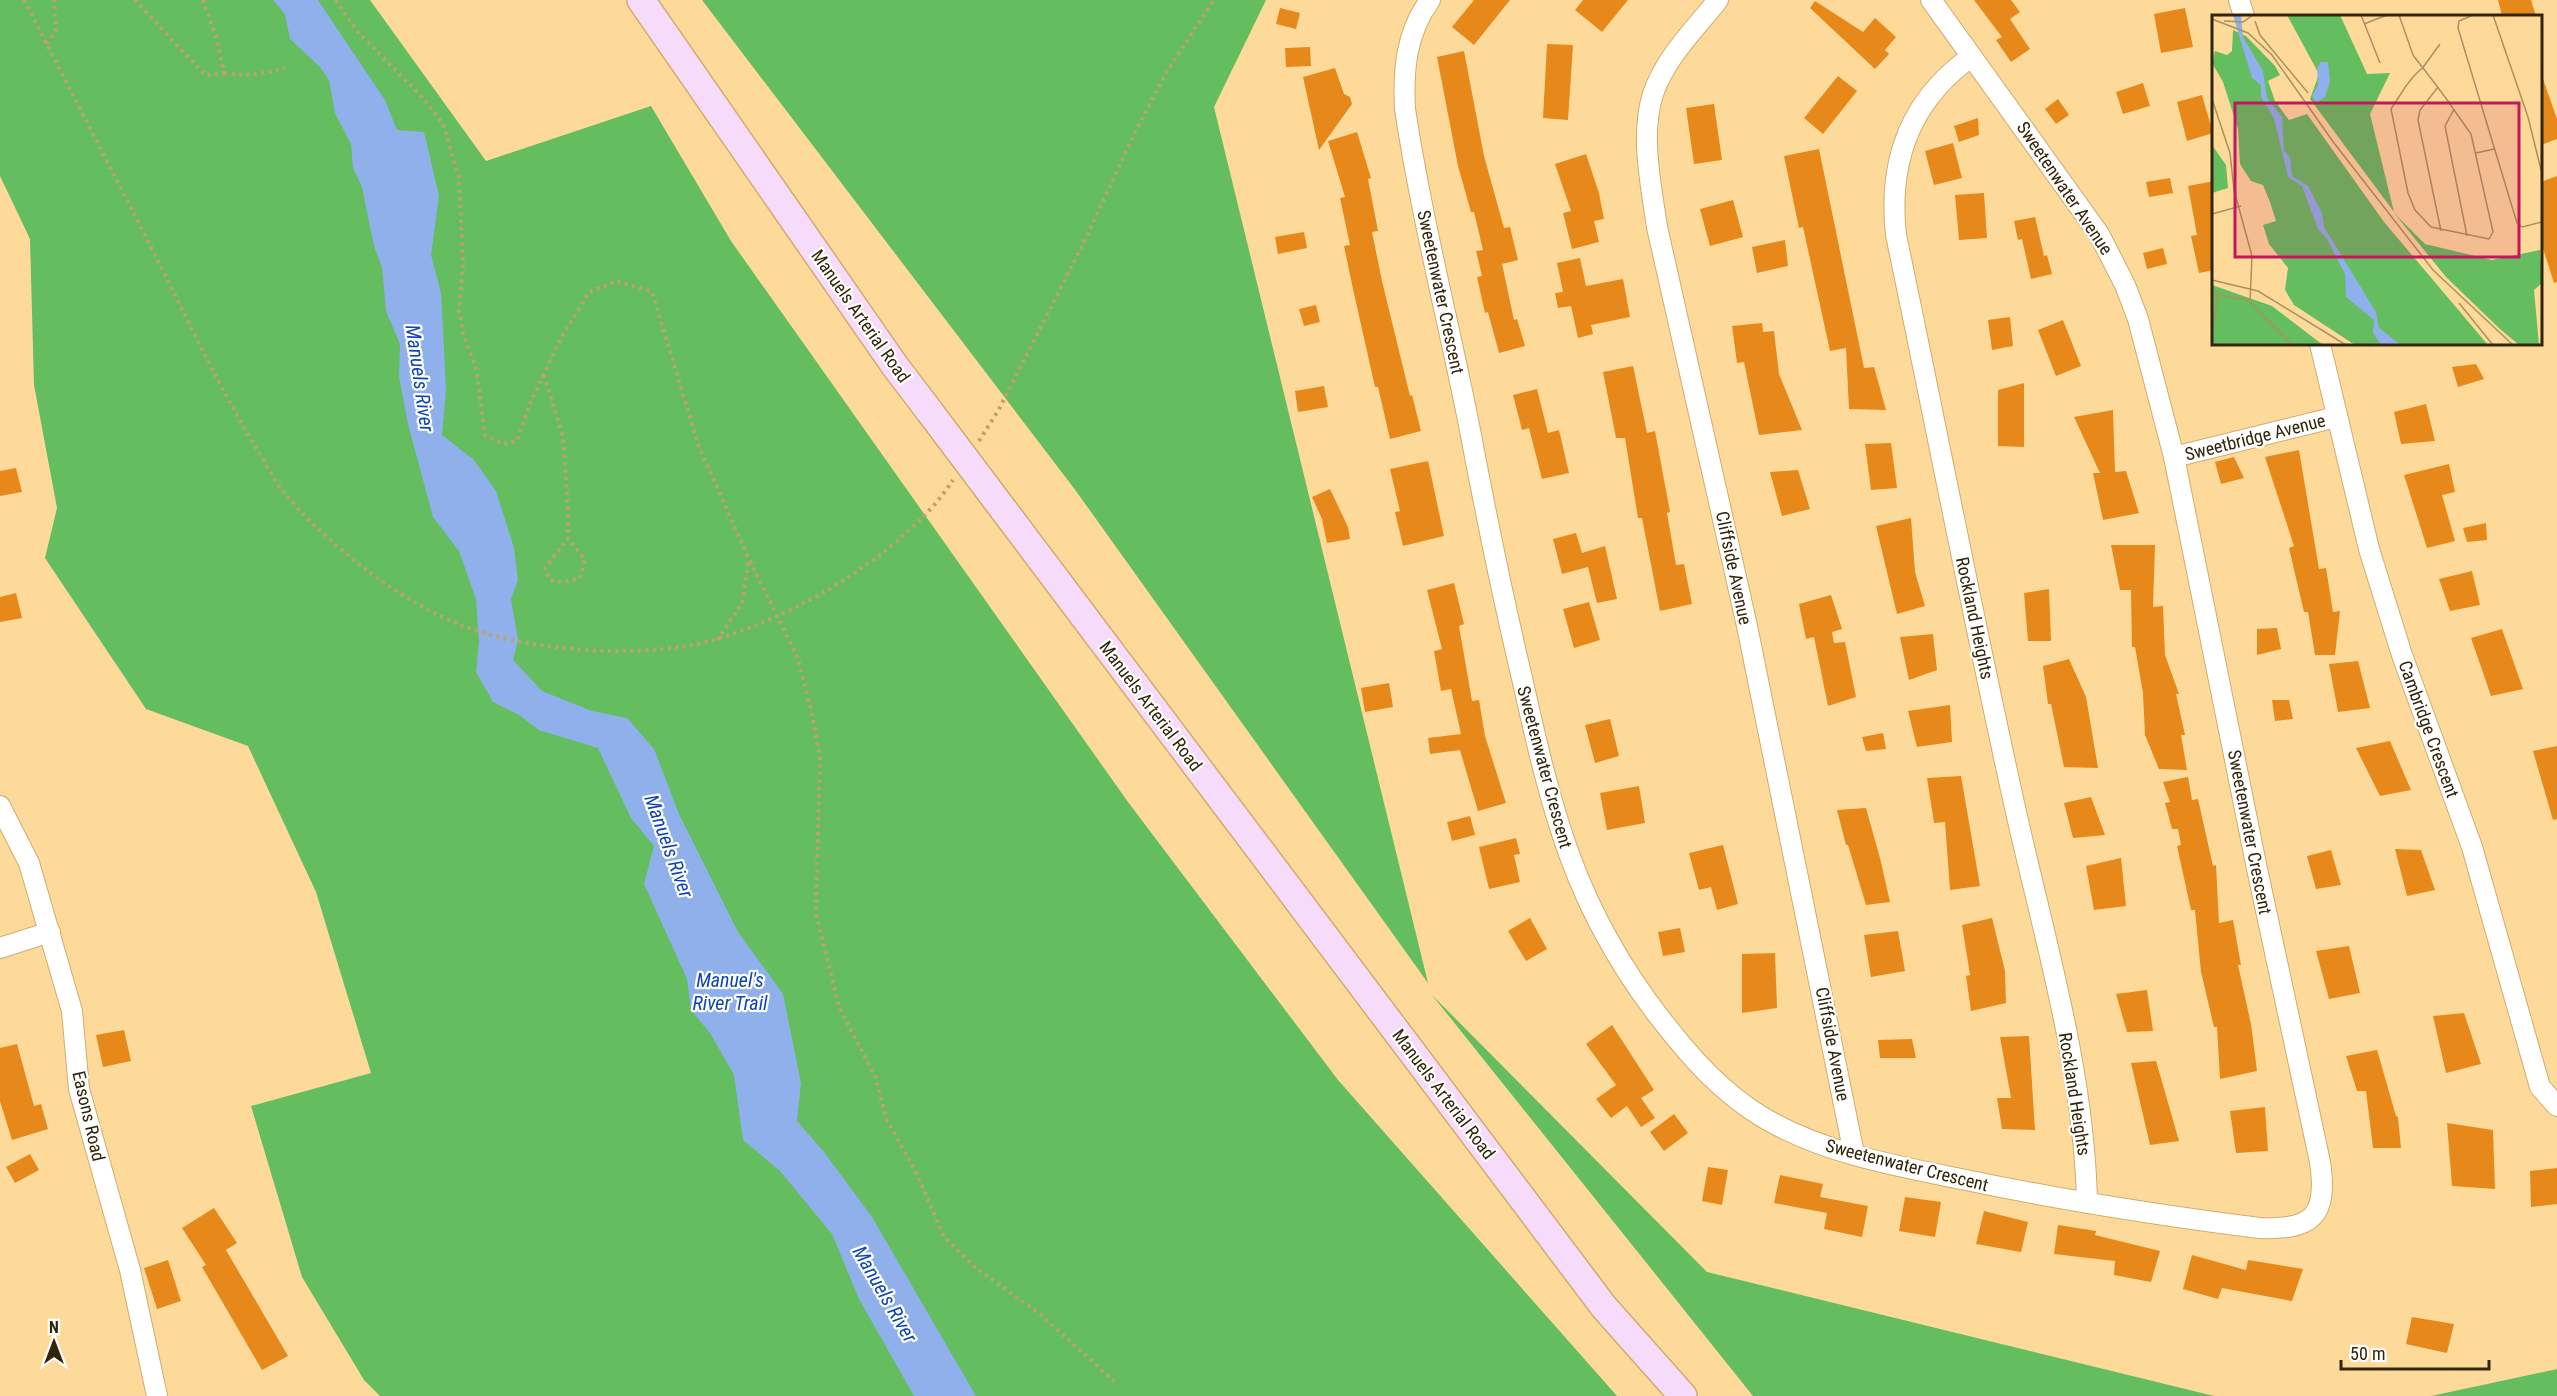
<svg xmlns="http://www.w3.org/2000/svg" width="2557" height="1396" font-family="'Roboto Condensed',sans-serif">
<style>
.forest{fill:#64bd5e}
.water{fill:#90b0ec}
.building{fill:#e6891a}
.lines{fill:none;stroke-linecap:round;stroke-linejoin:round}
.street-casing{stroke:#cfad6e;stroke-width:22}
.secondary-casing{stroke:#cfad6e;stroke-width:30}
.path{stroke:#bea26d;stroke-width:4;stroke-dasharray:3 4.5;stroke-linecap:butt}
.street{stroke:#fff;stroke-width:20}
.secondary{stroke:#f7dbfa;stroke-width:27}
.secondary-bridge-casing{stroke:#cfad6e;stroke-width:30;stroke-linecap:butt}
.secondary-bridge{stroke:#f7dbfa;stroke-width:27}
.labels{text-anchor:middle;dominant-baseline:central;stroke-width:4.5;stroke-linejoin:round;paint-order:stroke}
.street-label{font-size:18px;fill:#312409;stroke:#fff}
.water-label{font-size:20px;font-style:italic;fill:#0e44b5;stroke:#fff}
.inset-road{fill:none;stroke:#ab9160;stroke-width:1.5}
.view{fill:#c2185b;fill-opacity:0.15;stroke:#c2185b;stroke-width:3}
.inset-edge{fill:none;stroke:#312409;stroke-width:3}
</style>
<rect width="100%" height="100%" fill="#fdda9a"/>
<g class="forest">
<polygon points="0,0 370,0 486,161 651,106 731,241 1128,802 1338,1080 1617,1396 380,1396 364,1380 302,1277 251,1106 371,1073 316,892 248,746 146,709 45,558 57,508 34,385 30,239 0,176"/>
<polygon points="702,0 1266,0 1214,107 1428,983 1076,491"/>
<polygon points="1432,995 1707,1272 2214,1396 1753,1396"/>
<polygon points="2557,1369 2557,1396 2431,1396"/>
</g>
<polygon class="water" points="273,0 318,0 385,100 397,130 424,132 439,196 431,255 441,293 444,348 446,390 442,435 474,460 496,491 514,548 518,580 511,599 518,640 513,660 542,691 592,711 627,718 654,749 679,814 738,932 783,994 801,1083 797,1121 824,1152 872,1217 976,1396 914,1396 859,1299 832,1234 780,1171 743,1140 734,1075 710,1033 691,1010 687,979 644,884 654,846 631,818 598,748 539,730 519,715 493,702 476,672 479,641 476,599 459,551 433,517 408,424 399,376 400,344 386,311 382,267 374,246 362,187 353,168 351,144 335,113 329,80 320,67 290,39 285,14"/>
<g class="building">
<polygon points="1474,0 1510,0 1474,45 1452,27"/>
<polygon points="1583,0 1628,0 1602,32 1575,10"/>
<polygon points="1974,0 2011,0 2020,12 2010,19 2030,49 2011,62 1996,40 2002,37"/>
<polygon points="2498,0 2531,0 2536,16 2502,16"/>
<polygon points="1815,1 1863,32 1875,18 1896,37 1885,50 1889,54 1875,69 1810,8"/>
<polygon points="1280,8 1300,13 1296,29 1276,24"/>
<polygon points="2185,8 2193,47 2161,53 2154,14"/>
<polygon points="1547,44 1573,45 1568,120 1543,118"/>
<polygon points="1310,47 1311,66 1286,67 1285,48"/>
<polygon points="1464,51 1484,156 1504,228 1510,227 1518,260 1502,264 1514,320 1517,319 1525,346 1499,353 1488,312 1485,313 1477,277 1482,276 1476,251 1483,250 1474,212 1471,212 1458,166 1437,57"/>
<polygon points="1335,68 1344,94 1350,97 1352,104 1319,150 1303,77"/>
<polygon points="1838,76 1857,91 1823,134 1804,118"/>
<polygon points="2543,79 2557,119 2557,139 2541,145"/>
<polygon points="2143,83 2150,106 2123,114 2116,92"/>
<polygon points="2202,95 2213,133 2187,141 2177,102"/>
<polygon points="2058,99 2069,115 2056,124 2045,109"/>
<polygon points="1714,104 1722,160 1694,164 1686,108"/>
<polygon points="1978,118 1979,135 1959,142 1954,126"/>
<polygon points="1357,132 1371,178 1368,179 1378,231 1372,232 1382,281 1410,396 1412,395 1421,431 1390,439 1378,387 1375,387 1353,289 1344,246 1350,245 1340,198 1345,197 1328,141"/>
<polygon points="1953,143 1962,178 1934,185 1925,151"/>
<polygon points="1819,149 1864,368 1874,367 1886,410 1849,409 1846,348 1830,351 1803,227 1799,228 1784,156"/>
<polygon points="1586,154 1599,193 1604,219 1594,221 1599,242 1572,249 1563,213 1571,211 1555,164"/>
<polygon points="2557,176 2557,282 2554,283 2541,242 2541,182"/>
<polygon points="2170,178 2173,193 2149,197 2146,182"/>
<polygon points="2214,181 2214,270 2199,273 2191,236 2197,235 2188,186"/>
<polygon points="1984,193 1987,238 1959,240 1955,195"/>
<polygon points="1733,200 1743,237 1710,246 1700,209"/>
<polygon points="2035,217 2044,256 2047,255 2052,274 2031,279 2022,239 2018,240 2014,221"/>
<polygon points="1304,232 1307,248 1278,254 1275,237"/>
<polygon points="1785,240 1788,266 1757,273 1752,247"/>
<polygon points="2163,248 2167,264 2147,269 2143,253"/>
<polygon points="1580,258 1586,286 1623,279 1630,317 1591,325 1593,334 1578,338 1571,306 1558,308 1555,293 1563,292 1557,263"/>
<polygon points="1316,305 1320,322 1304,326 1299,309"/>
<polygon points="2010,317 2013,346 1992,350 1988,320"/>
<polygon points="2063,320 2081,366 2056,376 2038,330"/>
<polygon points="1762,323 1763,332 1774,331 1779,374 1802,430 1759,435 1744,362 1737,363 1732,326"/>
<polygon points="2476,364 2484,379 2458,387 2452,367"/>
<polygon points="1633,366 1647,433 1655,431 1670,512 1667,513 1676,565 1684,564 1692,604 1660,611 1642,518 1638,518 1625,438 1616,438 1603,372"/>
<polygon points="2024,383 2024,447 1998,446 1998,390"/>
<polygon points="1324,386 1328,407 1298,412 1295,391"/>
<polygon points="1537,389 1548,433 1559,430 1569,473 1542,479 1529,428 1522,430 1513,395"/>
<polygon points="2426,404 2435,441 2401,444 2394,412"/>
<polygon points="2113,410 2115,472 2126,471 2139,513 2103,520 2093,473 2100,473 2074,417"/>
<polygon points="1891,443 1897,488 1871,490 1865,444"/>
<polygon points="2299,450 2319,569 2326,568 2333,612 2340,611 2335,655 2315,655 2308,612 2304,612 2289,548 2294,546 2265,457"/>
<polygon points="2234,457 2244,478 2221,484 2215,462"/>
<polygon points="1428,461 1444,536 1403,546 1395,512 1400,511 1390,469"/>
<polygon points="2449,464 2455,492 2442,495 2455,541 2427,548 2404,475"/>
<polygon points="16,468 22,492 0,496 0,471"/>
<polygon points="1798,470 1810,509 1782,516 1770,472"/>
<polygon points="1330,489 1348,527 1350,539 1327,543 1322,519 1312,497"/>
<polygon points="1911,518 1915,572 1925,606 1897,614 1876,526"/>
<polygon points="2486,523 2487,540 2467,542 2463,528"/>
<polygon points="1576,533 1582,553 1605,546 1617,599 1597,603 1588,567 1562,574 1553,539"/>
<polygon points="2111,545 2155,545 2153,607 2163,606 2165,655 2179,694 2176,694 2185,735 2181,735 2187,770 2159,769 2145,735 2143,693 2135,647 2132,647 2131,590 2120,590"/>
<polygon points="2472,571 2480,605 2450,611 2439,579"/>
<polygon points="1454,583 1464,624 1459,626 1472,701 1479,700 1485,736 1506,803 1478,811 1460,750 1430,754 1428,738 1461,734 1451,689 1441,691 1434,651 1442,649 1427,590"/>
<polygon points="2049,589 2051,641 2028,641 2024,593"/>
<polygon points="16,593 22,618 0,622 0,597"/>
<polygon points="1831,595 1842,629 1832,632 1834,643 1845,642 1856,697 1828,706 1814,637 1806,639 1799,604"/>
<polygon points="1589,602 1600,640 1574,648 1563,609"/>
<polygon points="2277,628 2281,649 2257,655 2257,629"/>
<polygon points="2502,629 2523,689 2491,696 2471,638"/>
<polygon points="1933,634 1937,670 1909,680 1900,637"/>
<polygon points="2069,659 2086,697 2098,768 2064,767 2051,704 2048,704 2043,666"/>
<polygon points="2358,661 2370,708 2338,712 2329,664"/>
<polygon points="1389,683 1393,707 1365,712 1361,688"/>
<polygon points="2272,700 2289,700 2293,719 2275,721"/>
<polygon points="1950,705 1952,742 1917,747 1908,711"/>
<polygon points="1610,719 1619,756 1595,763 1585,725"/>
<polygon points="1883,733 1886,749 1866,751 1862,737"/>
<polygon points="2390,741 2411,790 2380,796 2356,748"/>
<polygon points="2557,746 2557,819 2553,820 2533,751"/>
<polygon points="1961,776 1980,886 1950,890 1945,822 1934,823 1927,778"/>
<polygon points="2188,777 2192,800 2198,799 2213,866 2216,865 2219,923 2233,920 2241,965 2238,965 2251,1024 2257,1071 2220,1079 2217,1027 2214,1027 2201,972 2195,910 2191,910 2177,846 2181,845 2178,829 2172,829 2165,803 2170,802 2163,782"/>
<polygon points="1639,786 1645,823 1607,830 1600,793"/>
<polygon points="2091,797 2105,835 2073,838 2064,803"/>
<polygon points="1866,808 1880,858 1890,902 1866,905 1848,845 1846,845 1837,810"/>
<polygon points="1470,816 1475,835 1452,841 1447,822"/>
<polygon points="1516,838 1520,854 1514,855 1520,882 1489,889 1479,847"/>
<polygon points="1723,845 1738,904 1717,910 1711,887 1699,890 1689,853"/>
<polygon points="2395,849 2421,850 2435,890 2407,896"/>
<polygon points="2331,850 2341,885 2316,889 2307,856"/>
<polygon points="2121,858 2126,906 2094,910 2086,866"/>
<polygon points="1530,918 1547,949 1526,961 1508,931"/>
<polygon points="1992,918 2005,971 2006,1003 1971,1011 1966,976 1970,975 1962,925"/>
<polygon points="1680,928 1685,952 1663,956 1658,932"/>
<polygon points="1898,931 1905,971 1871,977 1864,935"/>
<polygon points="2349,946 2360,993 2329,999 2316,951"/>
<polygon points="1775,953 1777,1008 1742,1013 1742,954"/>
<polygon points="2147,990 2153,1031 2127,1032 2116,994"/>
<polygon points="2464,1013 2481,1064 2446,1073 2433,1016"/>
<polygon points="1612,1025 1654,1090 1641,1098 1655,1118 1641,1127 1627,1106 1611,1118 1596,1099 1616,1085 1586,1044"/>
<polygon points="124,1030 131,1061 103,1067 96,1035"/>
<polygon points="2029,1036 2035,1130 2002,1129 1997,1098 2011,1098 2000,1037"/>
<polygon points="1912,1039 1916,1058 1880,1058 1878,1040"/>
<polygon points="17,1044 34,1106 41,1104 48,1129 12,1140 0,1101 0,1048"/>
<polygon points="2377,1050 2396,1116 2398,1117 2401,1148 2373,1148 2366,1091 2357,1091 2346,1056"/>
<polygon points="2156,1061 2179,1141 2150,1145 2131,1063"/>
<polygon points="2265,1107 2268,1151 2236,1153 2230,1111"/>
<polygon points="1674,1114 1688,1133 1664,1151 1650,1132"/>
<polygon points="2447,1123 2493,1130 2495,1189 2452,1186"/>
<polygon points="30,1154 39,1170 15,1183 6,1167"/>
<polygon points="1708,1167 1728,1170 1722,1205 1702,1201"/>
<polygon points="2557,1168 2557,1204 2531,1207 2530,1171"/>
<polygon points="1780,1175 1823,1184 1820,1197 1868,1206 1862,1237 1824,1229 1827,1213 1774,1203"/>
<polygon points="1905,1197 1941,1202 1935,1237 1899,1231"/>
<polygon points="214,1208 237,1243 226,1250 288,1356 262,1370 202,1267 206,1265 182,1228"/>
<polygon points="1984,1211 2028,1222 2021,1252 1976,1244"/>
<polygon points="2058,1225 2096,1231 2095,1235 2160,1251 2151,1282 2114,1275 2115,1261 2054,1254"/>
<polygon points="2192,1255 2246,1270 2248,1260 2303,1269 2292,1301 2222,1288 2218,1299 2183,1289"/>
<polygon points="168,1260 181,1301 157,1309 144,1268"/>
<polygon points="2412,1317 2454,1324 2447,1353 2406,1344"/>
</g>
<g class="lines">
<defs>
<g id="street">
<path d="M1430 0C1406 33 1403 70 1405 109 1421 215 1448 320 1469 425 1485 510 1502 594 1522 678 1552 812 1574 907 1660 1018 1690 1057 1722 1093 1764 1118 1822 1152 1891 1165 1956 1178 2056 1199 2157 1215 2259 1228 2312 1230 2328 1217 2320 1162L2256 864 2174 457 2138 319 2125 285 2099 234 1931 0"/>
<path d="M1718 0C1695 29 1665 58 1653 94 1640 135 1651 185 1657 227L1747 626 1854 1154"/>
<polyline points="2239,0 2244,16"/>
<path d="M1971 57C1909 101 1888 162 1896 235 1935 421 1971 608 2012 794 2041 928 2084 1064 2087 1202"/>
<polyline points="2320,344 2369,549 2402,655 2472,847 2540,1087 2557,1106"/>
<polyline points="2174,457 2336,417"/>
<polyline points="0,806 29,863 72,1011 79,1089 130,1270 157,1396"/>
<polyline points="0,948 50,932"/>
</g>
<g id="secondary">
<polyline points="641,0 895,366 930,412"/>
<polyline points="1003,509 1604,1307 1683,1396"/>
</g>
</defs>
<use href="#street" class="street-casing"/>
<use href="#secondary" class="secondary-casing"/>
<g class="path">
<path d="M24 0C70 89 116 178 161 267 192 329 222 392 258 451 267 465 275 483 287 496 331 547 399 601 463 626 528 650 619 657 687 646 776 630 904 556 953 480"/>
<polyline points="135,0 205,75 224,73 217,40 203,0"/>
<polyline points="336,0 356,30 422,97 443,124 459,177 463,263 459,310 464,337 476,368 485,435 503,444 517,441 531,401 561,338 589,292 617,281 652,292 699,447 749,559 797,656 810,705 820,756 816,913 839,1007 876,1078 886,1118 917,1174 944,1237 976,1268 1040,1314 1115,1382"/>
<polyline points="47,44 56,30 54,0"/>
<path d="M224 73C246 76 264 75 285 67"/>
<polyline points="544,375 563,437 568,509 568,538 545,568 550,580 563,582 580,578 585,559 568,538"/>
<polyline points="979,441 998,411 1085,240 1135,132 1169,68 1214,0"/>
<polyline points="717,640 742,603 749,560"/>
</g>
<use href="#street" class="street"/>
<use href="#secondary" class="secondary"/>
<defs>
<polyline id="secondary-bridge" points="930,412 1003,509"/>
</defs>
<use href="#secondary-bridge" class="secondary-bridge-casing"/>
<use href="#secondary-bridge" class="secondary-bridge"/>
</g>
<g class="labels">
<g class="street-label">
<text transform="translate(2065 188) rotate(56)">Sweetenwater Avenue</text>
<text transform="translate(1441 292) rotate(78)">Sweetenwater Crescent</text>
<text transform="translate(861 316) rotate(55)">Manuels Arterial Road</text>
<text transform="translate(2255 437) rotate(-14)">Sweetbridge Avenue</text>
<text transform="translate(1734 568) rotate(78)">Cliffside Avenue</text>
<text transform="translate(1975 618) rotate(78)">Rockland Heights</text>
<text transform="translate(1151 706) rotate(53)">Manuels Arterial Road</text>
<text transform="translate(2429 729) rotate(70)">Cambridge Crescent</text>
<text transform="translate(1545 767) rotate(75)">Sweetenwater Crescent</text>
<text transform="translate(2250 832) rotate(79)">Sweetenwater Crescent</text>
<text transform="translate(1833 1044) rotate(79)">Cliffside Avenue</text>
<text transform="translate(1444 1094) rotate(53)">Manuels Arterial Road</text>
<text transform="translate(2075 1094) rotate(81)">Rockland Heights</text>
<text transform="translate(89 1116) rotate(77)">Easons Road</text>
<text transform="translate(1907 1165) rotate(14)">Sweetenwater Crescent</text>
</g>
<g class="water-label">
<text transform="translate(420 378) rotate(82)">Manuels River</text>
<text transform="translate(669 846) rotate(70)">Manuels River</text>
<text x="730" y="980">Manuel's<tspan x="730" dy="23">River Trail</tspan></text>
<text transform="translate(885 1294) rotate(60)">Manuels River</text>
</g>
</g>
<g transform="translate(2212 15)">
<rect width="330" height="330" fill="#fdda9a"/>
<path d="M75 0H128L155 59 178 58 158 99 182 197 98 84 107 59ZM21 15 34 21 63 51 68 60 56 66 63 86 77 105 95 99 172 207 276 330H143L82 290 73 275 76 253 57 229 51 210 64 206 58 187 51 170 39 166 28 149 26 114 11 67 0 48 3 36 15 40 20 36ZM0 130 14 150 16 173 0 178ZM182 198 213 229 280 245 328 235 330 268 322 275 327 330H307L288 314 234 262ZM0 270 60 291 111 330H0Z" fill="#64bd5e"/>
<path d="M21 0H29L31 22 51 56 55 83 70 102 72 136 78 142 80 161 96 171 110 198 112 212 164 297 167 313 189 330H200H169L161 318 162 305 134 282 133 259 115 224 106 214 90 171 76 162 62 103 49 82V70L40 63ZM109 47H116L118 67 113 82 104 88 100 81 106 70 105 53Z" fill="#90b0ec"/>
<path class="inset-road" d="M149 0 168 48M187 0 201 40 204 44 211 53 221 66 233 82 259 119 281 217 277 224 219 212 203 195 196 178 179 94 194 71 201 62 208 55 211 53 212 51 228 29M261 0 247 6 246 13 305 208 310 212 330 207M281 0 316 102 330 159M0 4 36 18 60 40 122 128 221 255M12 6 31 7 41 0M43 6 48 20 96 78M152 9 175 0M226 72 208 95 206 105 229 216M0 84 18 138 22 175 40 241 38 287 80 330M242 94 233 111 255 221M264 138 282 134M0 199 29 191M221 255 301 330M0 265 46 276 134 330M0 279 37 285M247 288 281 330M0 316 6 280"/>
<path class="view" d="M23 88H307V242H23Z"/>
<rect width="330" height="330" class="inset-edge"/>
</g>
<g transform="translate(54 1342)" stroke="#ffffff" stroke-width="4.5" paint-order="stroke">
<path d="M0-4.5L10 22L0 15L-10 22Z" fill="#312409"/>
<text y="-9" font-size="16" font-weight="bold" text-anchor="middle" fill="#312409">N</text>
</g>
<path d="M2341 1360v9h148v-9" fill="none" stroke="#312409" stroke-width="3"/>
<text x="2350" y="1360" font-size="18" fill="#312409" stroke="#ffffff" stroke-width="4.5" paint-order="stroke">50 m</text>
</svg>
